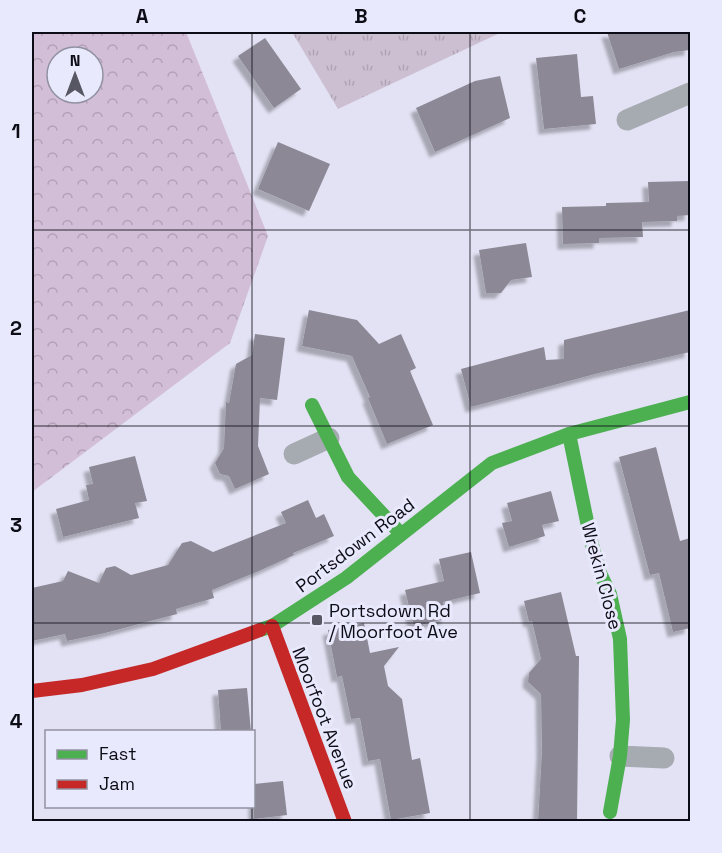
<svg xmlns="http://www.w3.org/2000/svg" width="722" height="853" font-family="'Space Grotesk',sans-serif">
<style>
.grass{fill:url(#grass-tufts)}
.forest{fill:url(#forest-crowns);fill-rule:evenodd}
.building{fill:#8c8896;filter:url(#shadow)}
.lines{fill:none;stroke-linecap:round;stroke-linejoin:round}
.street{stroke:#a6aab1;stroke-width:21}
.fast{stroke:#4caf50;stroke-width:14}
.jam{stroke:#c62828;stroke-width:14}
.grid{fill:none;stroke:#0c0c16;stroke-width:1.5;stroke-opacity:0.55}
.poi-dot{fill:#575764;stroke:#e9e9fd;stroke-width:2}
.labels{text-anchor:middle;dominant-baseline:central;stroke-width:6;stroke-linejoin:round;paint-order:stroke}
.street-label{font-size:18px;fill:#0c0c16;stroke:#e9e9fd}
.poi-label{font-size:18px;fill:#0c0c16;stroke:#e9e9fd;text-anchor:start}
.neatline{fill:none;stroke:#0c0c16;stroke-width:2}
.grid-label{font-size:20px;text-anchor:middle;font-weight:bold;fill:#0c0c16}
</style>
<defs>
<pattern id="grass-tufts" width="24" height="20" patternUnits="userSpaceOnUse" patternTransform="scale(1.5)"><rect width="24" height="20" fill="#cdbfd2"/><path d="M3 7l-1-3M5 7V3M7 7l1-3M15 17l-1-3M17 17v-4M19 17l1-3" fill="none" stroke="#afa3b4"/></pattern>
<pattern id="forest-crowns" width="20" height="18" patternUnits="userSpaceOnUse" patternTransform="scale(1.5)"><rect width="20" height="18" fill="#d2bed6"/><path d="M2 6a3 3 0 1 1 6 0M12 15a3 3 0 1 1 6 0" fill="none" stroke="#b3a2b7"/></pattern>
<filter id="shadow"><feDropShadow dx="-5.5" dy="5.5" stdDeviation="1.5" flood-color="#0004"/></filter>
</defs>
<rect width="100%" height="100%" fill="#e2e2f4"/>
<polygon class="grass" points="292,32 502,32 338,109"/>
<path class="forest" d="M32 32H186L268 236 230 343 32 492ZM57 57H93V93H57Z"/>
<g class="building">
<polygon points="607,32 690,32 690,50 674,52 619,69"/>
<polygon points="265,38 301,89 274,108 238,56"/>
<polygon points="577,54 581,97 593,96 596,124 544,129 536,58"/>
<polygon points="500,76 510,118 435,152 416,108 475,81"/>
<polygon points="278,142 330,164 309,211 258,189"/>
<polygon points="690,181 690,215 677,216 677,221 642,222 643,237 599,238 599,243 563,244 562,207 606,206 606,203 649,202 648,182"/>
<polygon points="526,243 532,277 511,280 501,293 486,293 479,250"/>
<polygon points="309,310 357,320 379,344 401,334 416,368 410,371 433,425 387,444 368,398 370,397 352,356 302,346"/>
<polygon points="690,310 690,352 599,373 471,407 461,369 544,347 546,360 564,359 564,340"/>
<polygon points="255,334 285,338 277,400 260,398 258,446 269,474 235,489 229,476 220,474 215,463 224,448 226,402 229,403 236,364 252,355"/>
<polygon points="656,447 680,541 690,538 690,628 673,632 659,573 650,575 619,457"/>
<polygon points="135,456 147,501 135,503 139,518 63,537 56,509 89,500 86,485 93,484 89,467"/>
<polygon points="551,491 559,521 542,525 545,536 509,547 502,523 512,521 507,503"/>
<polygon points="308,500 316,518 324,514 334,536 293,553 294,555 259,571 212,590 214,598 176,609 177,614 105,633 67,641 65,634 32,641 32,588 63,581 68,571 99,583 106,568 115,566 131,575 168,565 182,543 191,541 213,552 286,523 281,512"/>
<polygon points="471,552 480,593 443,602 447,618 414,627 405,590 444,581 439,559"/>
<polygon points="561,592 576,656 579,656 577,822 538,822 542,751 541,694 528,682 529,673 541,659 532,621 529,622 524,601"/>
<polygon points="364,623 370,653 399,647 384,666 388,686 402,699 412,760 420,758 430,813 391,820 380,759 368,761 360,718 351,719 342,676 337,677 328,630"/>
<polygon points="247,688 251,732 221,732 218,690"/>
<polygon points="283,781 287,815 254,819 254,784"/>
</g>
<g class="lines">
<g class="street">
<polyline points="627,120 690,93"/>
<polyline points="294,454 329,438"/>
<polyline points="620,756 664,758"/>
</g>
<g class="fast">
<polyline points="312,405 348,477 401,534"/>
<polyline points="569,434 591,541 599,571 610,594 620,639 623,720 620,756 610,812"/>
<polyline points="260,630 272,626 346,578 492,463 569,434 690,402"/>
</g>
<g class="jam">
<polyline points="272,626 345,822"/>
<polyline points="32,691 82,685 153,669 260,630"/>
</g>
</g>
<path class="grid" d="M252 32V732M470 32V822M32 230H690M32 426H690M32 623H690M252 806V822"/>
<rect class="poi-dot" x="311" y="614" width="12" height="12" rx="3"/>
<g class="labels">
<g class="street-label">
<text transform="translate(355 545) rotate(-37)">Portsdown Road</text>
<text transform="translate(602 576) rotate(75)">Wrekin Close</text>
<text transform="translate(325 718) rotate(69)">Moorfoot Avenue</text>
</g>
<g class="poi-label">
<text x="329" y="610">Portsdown Rd<tspan x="329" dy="21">/ Moorfoot Ave</tspan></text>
</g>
</g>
<rect width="722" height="853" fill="none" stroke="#e9e9fd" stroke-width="66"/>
<rect x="45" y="730" width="210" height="78" fill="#e9e9fd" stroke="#9191a1" stroke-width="1.5"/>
<rect x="57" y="750" width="30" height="9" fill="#4caf50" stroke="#9191a1" stroke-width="1.5"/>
<text x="99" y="760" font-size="18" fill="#0c0c16">Fast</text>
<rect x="57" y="780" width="30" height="9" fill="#c62828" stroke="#9191a1" stroke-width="1.5"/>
<text x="99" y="790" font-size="18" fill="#0c0c16">Jam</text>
<g transform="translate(75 75)"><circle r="28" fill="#e9e9fd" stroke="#9191a1" stroke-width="1.5"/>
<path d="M0-4.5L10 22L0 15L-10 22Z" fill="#575764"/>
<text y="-9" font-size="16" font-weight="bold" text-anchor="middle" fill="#0c0c16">N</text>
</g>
<rect x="33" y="33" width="656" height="787" class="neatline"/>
<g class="grid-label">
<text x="142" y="23">A</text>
<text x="361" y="23">B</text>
<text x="580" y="23">C</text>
<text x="16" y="138">1</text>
<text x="16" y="335">2</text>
<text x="16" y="532">3</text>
<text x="16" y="728">4</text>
</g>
</svg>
